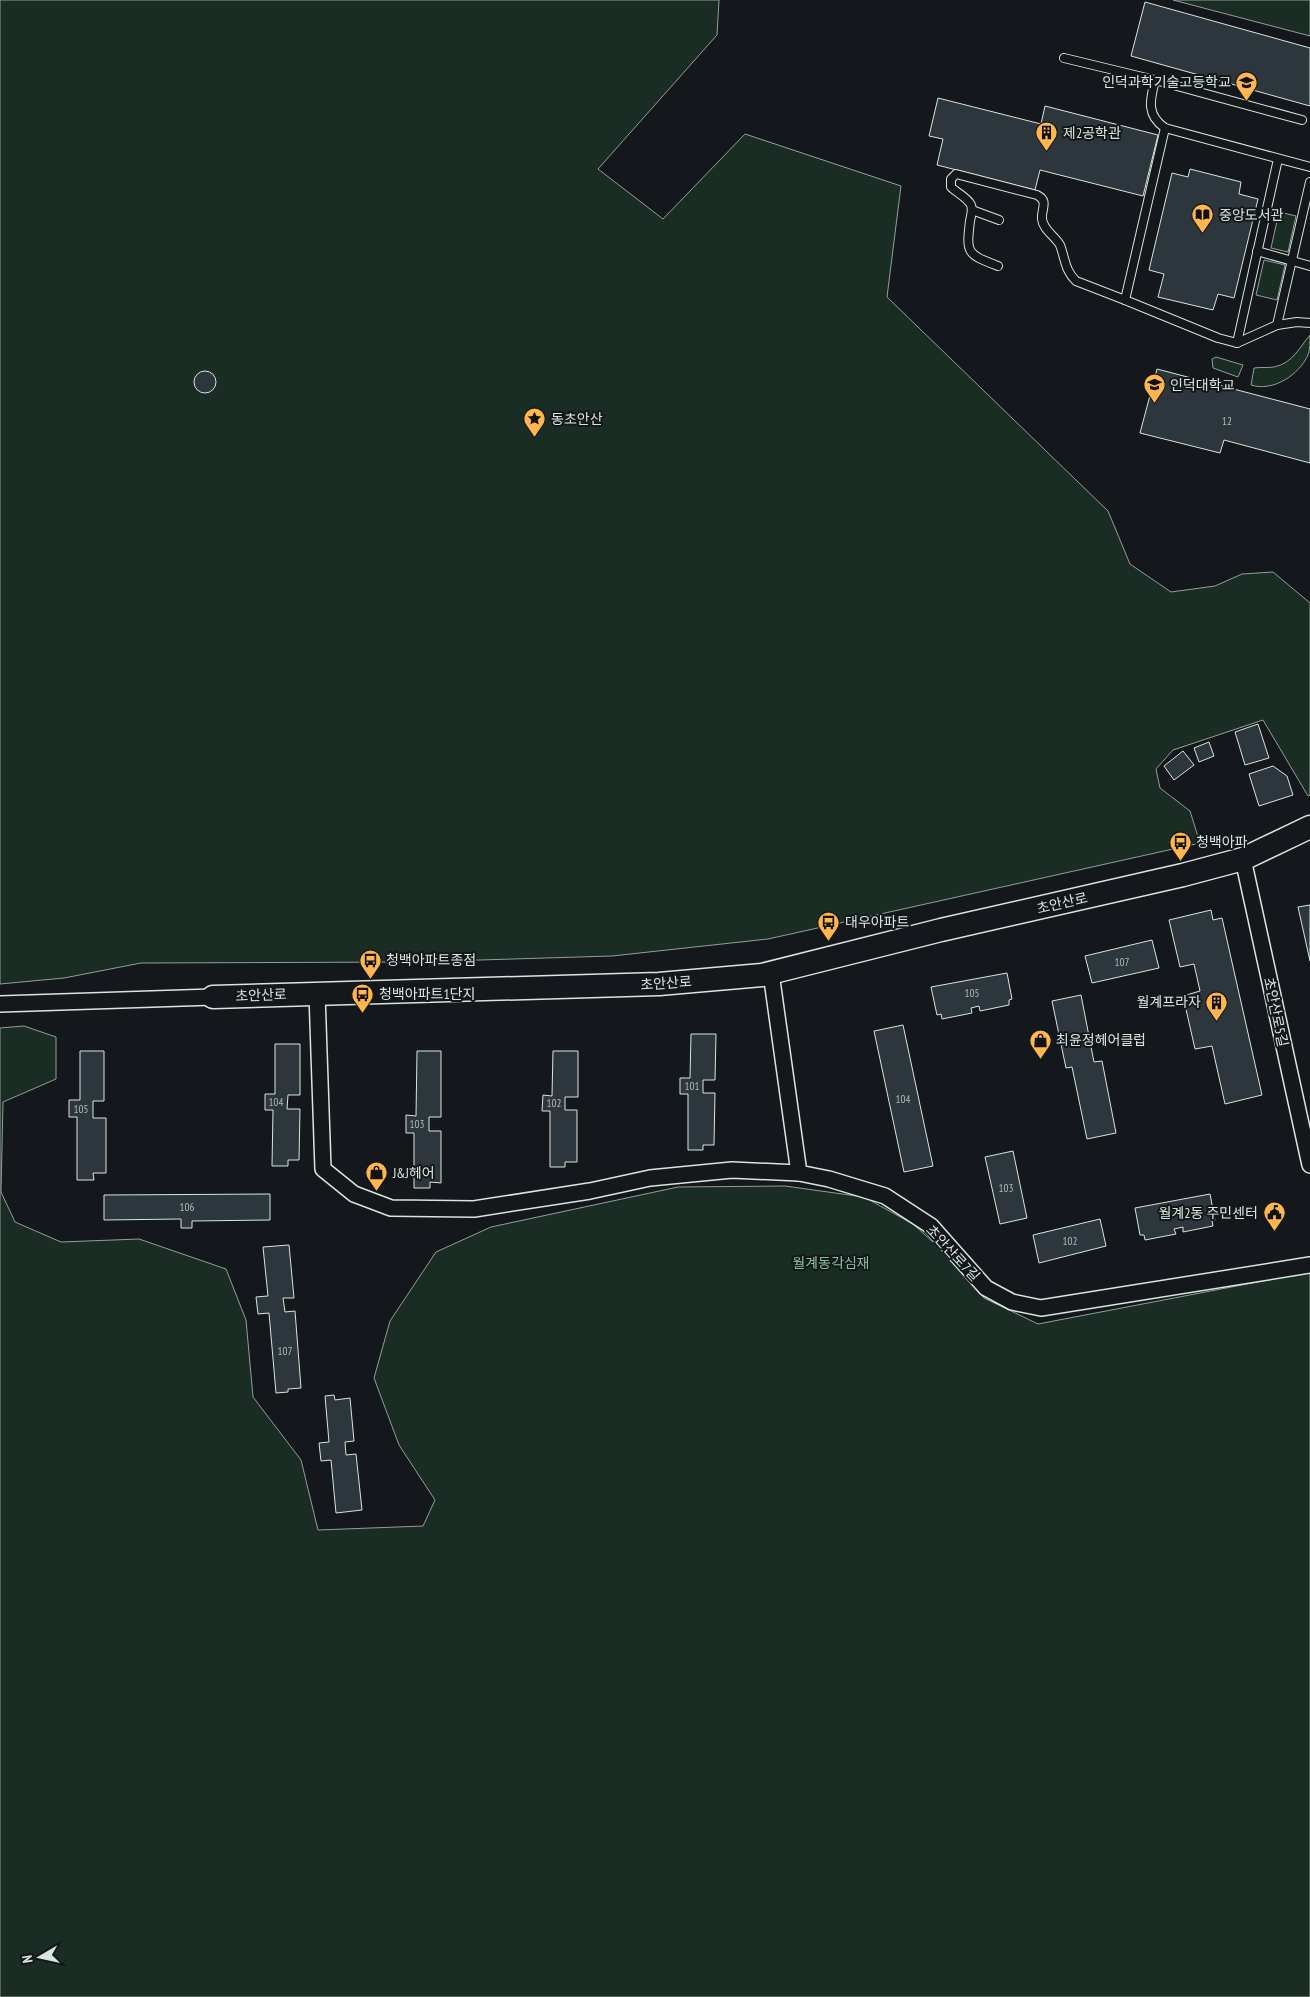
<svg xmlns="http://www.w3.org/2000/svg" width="1310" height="1997" font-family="'PT Sans Narrow','Noto Sans KR',sans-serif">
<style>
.green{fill:#1a2d24;stroke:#939e99}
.building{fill:#2c363c;stroke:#d8e6dc}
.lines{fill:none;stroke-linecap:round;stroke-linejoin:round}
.lane-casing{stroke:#d8e6dc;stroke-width:10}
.street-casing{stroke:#d8e6dc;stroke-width:18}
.secondary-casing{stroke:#d8e6dc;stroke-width:25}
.lane{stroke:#14181c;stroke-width:8}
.street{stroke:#14181c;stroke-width:15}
.secondary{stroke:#14181c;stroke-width:22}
.labels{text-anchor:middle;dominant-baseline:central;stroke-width:4;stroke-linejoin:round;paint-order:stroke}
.number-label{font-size:11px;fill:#adbab4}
.poi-label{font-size:14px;fill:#d8e6dc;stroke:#14181c;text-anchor:start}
.street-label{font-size:14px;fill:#d8e6dc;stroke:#14181c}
.park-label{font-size:14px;fill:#8ac095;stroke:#14181c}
</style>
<rect width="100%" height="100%" fill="#14181c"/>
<g class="green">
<polygon points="0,0 719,0 717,35 598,169 663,219 745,134 901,186 887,297 1108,511 1130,564 1171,592 1215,586 1242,574 1273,572 1310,603 1310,795 1308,796 1263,720 1173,750 1156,769 1160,788 1190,811 1200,843 768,939 612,956 414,962 141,963 64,978 0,984"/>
<polygon points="1173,0 1310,0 1310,36"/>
<polygon points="1279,212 1296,216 1288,252 1271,248"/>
<polygon points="1264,260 1285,265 1277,300 1256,295"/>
<path d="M1310 335C1310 342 1310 349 1308 355 1299 375 1273 392 1251 385L1254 368C1261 367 1267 368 1274 367 1293 363 1299 348 1310 335Z"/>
<polygon points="1216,357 1243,365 1238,377 1213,368 1212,359"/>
<polygon points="24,1026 56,1037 56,1079 3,1102 1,1192 15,1222 61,1242 139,1239 226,1269 246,1320 253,1397 301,1460 318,1530 423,1526 435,1500 399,1445 374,1378 390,1321 436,1252 491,1227 678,1187 785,1186 864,1197 913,1224 944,1252 984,1298 1038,1324 1310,1272 1310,1997 0,1997 0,1028"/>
</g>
<g class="building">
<polygon points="1145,2 1310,48 1310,106 1131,56"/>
<polygon points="938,98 1041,124 1045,106 1158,135 1143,196 1040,170 1035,190 937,165 943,139 929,136"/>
<polygon points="1190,169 1241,182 1239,194 1258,199 1234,298 1218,294 1213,310 1158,297 1164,274 1149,270 1172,173 1188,177"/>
<polygon points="1157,369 1310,409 1310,463 1224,440 1220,453 1140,433"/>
<circle cx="205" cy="382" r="11"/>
<polygon points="1258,724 1269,758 1245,765 1235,732"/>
<polygon points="1209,742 1214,756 1199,762 1194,748"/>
<polygon points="1183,751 1194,765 1174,780 1164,766"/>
<polygon points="1273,766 1287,776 1293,795 1259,806 1249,774"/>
<polygon points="1310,905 1310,961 1298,907"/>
<polygon points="1211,910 1213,920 1222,918 1262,1095 1225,1104 1212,1046 1195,1049 1183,996 1200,991 1194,964 1180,967 1169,920"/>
<polygon points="1152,940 1159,968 1092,983 1085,956"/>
<polygon points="1007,973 1012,999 1009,1000 1009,1005 980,1011 979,1006 971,1008 972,1013 942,1019 941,1014 937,1015 931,987"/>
<polygon points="1081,995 1094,1062 1102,1061 1116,1133 1087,1139 1072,1067 1066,1068 1052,1001"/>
<polygon points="903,1025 933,1166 904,1172 874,1031"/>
<polygon points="691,1034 716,1034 715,1080 703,1080 703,1093 715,1093 714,1145 703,1145 703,1150 688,1150 688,1094 680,1094 680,1078 690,1078"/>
<polygon points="275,1044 300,1044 300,1095 288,1095 287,1109 300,1109 299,1160 288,1160 288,1166 272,1166 273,1110 265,1110 265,1094 275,1094"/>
<polygon points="80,1051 104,1051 104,1101 93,1101 93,1118 106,1118 106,1173 93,1173 94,1180 77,1180 77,1117 69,1117 69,1100 80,1100"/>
<polygon points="417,1051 441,1051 441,1117 429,1117 429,1131 441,1131 441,1183 430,1182 430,1188 414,1188 414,1133 406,1133 406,1115 416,1116"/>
<polygon points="553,1051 578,1051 578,1097 565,1097 565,1110 577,1110 577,1162 565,1162 565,1167 550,1167 550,1111 542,1111 543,1095 552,1096"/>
<polygon points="1013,1151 1027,1218 1000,1224 985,1157"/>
<polygon points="270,1194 270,1220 192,1221 192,1228 181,1228 181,1219 104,1220 104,1195"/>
<polygon points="1210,1194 1215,1220 1212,1221 1213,1226 1183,1232 1183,1227 1174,1229 1176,1234 1145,1240 1144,1235 1140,1235 1135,1208"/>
<polygon points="1100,1219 1106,1246 1039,1263 1033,1235"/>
<polygon points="289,1245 294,1298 283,1298 285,1312 295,1311 301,1388 288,1389 288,1392 276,1393 269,1313 258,1314 256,1297 268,1296 263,1247"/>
<polygon points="334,1395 335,1400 350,1398 354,1441 345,1442 346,1455 356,1454 362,1510 336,1513 331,1460 321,1461 319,1443 329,1442 325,1396"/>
</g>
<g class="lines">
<defs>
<g id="lane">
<path d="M1064 58 1155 80C1150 100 1146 115 1165 128L1310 167"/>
<polyline points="1155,80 1302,120"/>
<polyline points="1165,128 1125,300 1218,338 1237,343 1277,325 1297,322 1310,323"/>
<polyline points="972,210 999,220"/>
<polyline points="1257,251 1310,266"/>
<path d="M998 266C967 254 966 254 970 221 971 216 973 210 971 205 968 198 957 193 951 187V179L956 174 1037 195C1049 201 1041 209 1042 219 1043 230 1055 236 1060 245 1065 258 1065 271 1076 281L1125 300"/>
<polyline points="1277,325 1310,182"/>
<polyline points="1237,343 1278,159"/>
</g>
<g id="street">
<polyline points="1243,859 1310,1165"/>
<polyline points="771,973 799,1173 829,1179 885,1196 931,1226 986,1288 1012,1302 1041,1308 1310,1265"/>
<polyline points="317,994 323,1169 354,1194 391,1208 474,1209 590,1191 650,1178 732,1170 799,1173"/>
<polyline points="0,1004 213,997"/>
</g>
<polyline id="secondary" points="213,997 659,984 762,975 941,930 1183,875 1243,859 1310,827"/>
</defs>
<use href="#lane" class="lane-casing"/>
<use href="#street" class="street-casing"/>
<use href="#secondary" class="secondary-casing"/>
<use href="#lane" class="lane"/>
<use href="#street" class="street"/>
<use href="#secondary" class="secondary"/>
</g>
<defs>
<symbol id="school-pin" viewBox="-11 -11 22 30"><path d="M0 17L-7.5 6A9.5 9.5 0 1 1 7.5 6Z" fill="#ffb74d" stroke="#14181c"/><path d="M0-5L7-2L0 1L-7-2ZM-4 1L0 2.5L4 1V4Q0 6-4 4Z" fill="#111"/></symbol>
<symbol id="building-pin" viewBox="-11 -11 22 30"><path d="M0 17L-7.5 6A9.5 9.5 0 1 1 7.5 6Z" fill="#ffb74d" stroke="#14181c"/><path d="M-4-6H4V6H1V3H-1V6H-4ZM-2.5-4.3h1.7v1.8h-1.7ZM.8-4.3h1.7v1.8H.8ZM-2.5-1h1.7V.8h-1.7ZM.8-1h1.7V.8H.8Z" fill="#111"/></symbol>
<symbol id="library-pin" viewBox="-11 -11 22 30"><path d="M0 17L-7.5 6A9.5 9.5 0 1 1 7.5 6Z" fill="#ffb74d" stroke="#14181c"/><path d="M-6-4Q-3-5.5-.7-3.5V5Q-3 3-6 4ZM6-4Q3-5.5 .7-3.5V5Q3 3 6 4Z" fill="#111"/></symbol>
<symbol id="university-pin" viewBox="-11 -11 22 30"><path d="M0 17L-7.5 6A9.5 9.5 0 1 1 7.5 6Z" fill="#ffb74d" stroke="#14181c"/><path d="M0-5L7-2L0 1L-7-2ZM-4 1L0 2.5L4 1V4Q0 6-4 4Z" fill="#111"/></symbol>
<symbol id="sight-pin" viewBox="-11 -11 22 30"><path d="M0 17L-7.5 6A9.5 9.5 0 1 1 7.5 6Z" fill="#ffb74d" stroke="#14181c"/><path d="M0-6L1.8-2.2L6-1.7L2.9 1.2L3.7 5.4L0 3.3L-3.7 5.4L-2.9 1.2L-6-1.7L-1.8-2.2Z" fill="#111"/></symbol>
<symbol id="bus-pin" viewBox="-11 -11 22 30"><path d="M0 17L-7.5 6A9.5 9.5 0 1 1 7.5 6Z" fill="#ffb74d" stroke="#14181c"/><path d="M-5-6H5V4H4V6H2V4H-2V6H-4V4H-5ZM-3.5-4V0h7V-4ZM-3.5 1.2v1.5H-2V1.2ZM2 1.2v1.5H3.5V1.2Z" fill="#111"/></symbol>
<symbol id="shop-pin" viewBox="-11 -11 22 30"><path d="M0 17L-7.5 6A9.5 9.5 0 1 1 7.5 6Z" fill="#ffb74d" stroke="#14181c"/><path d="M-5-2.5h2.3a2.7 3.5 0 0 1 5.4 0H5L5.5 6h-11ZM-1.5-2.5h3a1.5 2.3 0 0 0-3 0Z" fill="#111"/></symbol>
<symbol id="civic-pin" viewBox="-11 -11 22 30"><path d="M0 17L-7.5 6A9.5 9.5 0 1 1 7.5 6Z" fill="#ffb74d" stroke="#14181c"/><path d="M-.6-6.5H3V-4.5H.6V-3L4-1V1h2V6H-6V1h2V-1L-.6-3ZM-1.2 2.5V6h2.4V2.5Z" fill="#111"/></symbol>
</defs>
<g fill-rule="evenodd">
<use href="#school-pin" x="1234" y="70" width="25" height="34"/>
<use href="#building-pin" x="1034" y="120" width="25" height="34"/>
<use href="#library-pin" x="1190" y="202" width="25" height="34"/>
<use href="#university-pin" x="1142" y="372" width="25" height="34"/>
<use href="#sight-pin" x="522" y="406" width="25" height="34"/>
<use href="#bus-pin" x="1168" y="830" width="25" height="34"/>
<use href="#bus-pin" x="816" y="910" width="25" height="34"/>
<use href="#bus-pin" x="358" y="948" width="25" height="34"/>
<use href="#bus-pin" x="350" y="982" width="25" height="34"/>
<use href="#building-pin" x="1204" y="990" width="25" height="34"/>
<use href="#shop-pin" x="1028" y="1028" width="25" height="34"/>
<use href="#shop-pin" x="364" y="1160" width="25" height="34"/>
<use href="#civic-pin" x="1262" y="1200" width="25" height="34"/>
</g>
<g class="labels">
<g class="number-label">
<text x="1227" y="421">12</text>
<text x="1122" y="962">107</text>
<text x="972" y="993">105</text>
<text x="692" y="1086">101</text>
<text x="903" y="1099">104</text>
<text x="276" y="1102">104</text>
<text x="554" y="1103">102</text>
<text x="81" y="1109">105</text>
<text x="417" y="1124">103</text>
<text x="1006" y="1188">103</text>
<text x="187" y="1207">106</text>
<text x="1070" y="1241">102</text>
<text x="285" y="1351">107</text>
</g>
<g class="poi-label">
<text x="1231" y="82" text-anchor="end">인덕과학기술고등학교</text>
<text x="1063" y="133">제2공학관</text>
<text x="1219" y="215">중앙도서관</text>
<text x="1170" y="385">인덕대학교</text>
<text x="551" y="419">동초안산</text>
<text x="1196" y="842">청백아파</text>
<text x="845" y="922">대우아파트</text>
<text x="386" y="960">청백아파트종점</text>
<text x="379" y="994">청백아파트1단지</text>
<text x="1201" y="1002" text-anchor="end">월계프라자</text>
<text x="1056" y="1040">최윤정헤어클럽</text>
<text x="393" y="1173">J&amp;J헤어</text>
<text x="1258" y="1213" text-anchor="end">월계2동 주민센터</text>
</g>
<g class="street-label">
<text transform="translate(1062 903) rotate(-13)">초안산로</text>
<text transform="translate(666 983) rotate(-4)">초안산로</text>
<text transform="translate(261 995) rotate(-2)">초안산로</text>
<text transform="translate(1276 1012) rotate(78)">초안산로5길</text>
<text transform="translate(953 1253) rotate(47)">초안산로7길</text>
</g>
<g class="park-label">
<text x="831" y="1263">월계동각심재</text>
</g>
</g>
<g transform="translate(40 1957) rotate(261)" stroke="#14181c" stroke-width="4" paint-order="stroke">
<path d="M0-4L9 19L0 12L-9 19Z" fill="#d8e6dc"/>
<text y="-8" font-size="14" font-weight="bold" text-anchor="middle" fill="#d8e6dc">N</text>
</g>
</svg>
